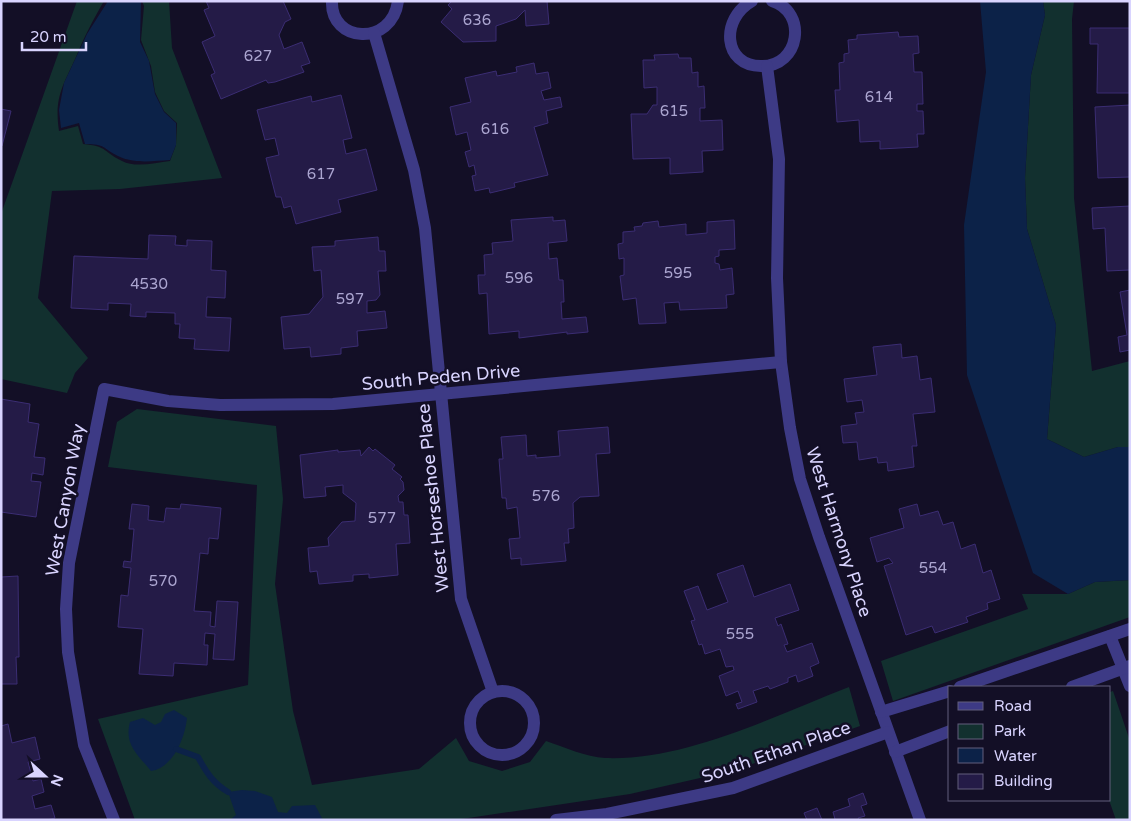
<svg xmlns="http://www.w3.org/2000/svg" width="1131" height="821" font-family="'Varela Round',sans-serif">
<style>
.green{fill:#12302f}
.water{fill:#0c2248}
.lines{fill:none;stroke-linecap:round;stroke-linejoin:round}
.stream{stroke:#0c2248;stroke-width:6}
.building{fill:#241b47;stroke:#3b2d73}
.street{stroke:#3d3a85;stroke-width:12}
.labels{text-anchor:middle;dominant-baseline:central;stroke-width:5;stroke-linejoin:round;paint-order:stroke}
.number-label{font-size:15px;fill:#aca6d1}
.street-label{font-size:18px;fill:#d9d4ff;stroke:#130f26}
</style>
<rect width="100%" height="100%" fill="#130f26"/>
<g class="green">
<path d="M77 1H104C93 20 84 37 76 57 63 86 54 97 59 131L78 126 83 144C108 146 103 152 122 161 135 168 155 163 170 161L176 145 177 123 164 111 155 92 151 66 141 40 144 6 142 1H169L172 48 222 178 120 189 52 191 38 298 88 358 75 373 67 393 1 379V214Z"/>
<polygon points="1043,1 1074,1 1072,19 1074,198 1092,371 1130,361 1130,447 1118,447 1084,457 1047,439 1056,325 1027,229 1025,178 1031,75 1045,15"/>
<path d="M137 409 276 426 283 499 275 584 293 711 312 785 419 769 456 738 469 761 502 771 530 762 546 741C564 747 586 757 605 758 685 761 774 716 849 687L860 726 735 770 630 794 455 820H135L98 719 248 685 257 485 108 467 117 422Z"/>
<polygon points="1130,580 1130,617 893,701 881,661 1028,609 1022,594 1068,594 1095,582"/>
<polygon points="1113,691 1130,741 1130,820 1116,820 1109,800 1110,692"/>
</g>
<g class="water">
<path d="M108 1H141L140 42 149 61 155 94 164 112 176 123V145L170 160C153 161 134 164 118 156 102 148 106 144 85 144L79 123 61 128 59 110 64 83 87 34Z"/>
<polygon points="980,1 1043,1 1045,15 1031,75 1025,178 1027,229 1056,325 1047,439 1084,457 1118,447 1130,447 1130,580 1095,582 1068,594 1033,573 967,375 964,225 986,72"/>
<path d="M174 710 187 718C185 738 173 768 151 771 137 754 124 744 130 722L143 718 155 725 161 722 165 714Z"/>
<polygon points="242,790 255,791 272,797 278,812 287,813 292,806 315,805 323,820 230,820 236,815 228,792"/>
</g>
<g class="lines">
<path class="stream" d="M176 749 198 757C206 772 213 783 228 792"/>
</g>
<g class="building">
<polygon points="206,1 283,1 291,19 285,22 279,35 284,49 302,42 310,63 301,66 304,72 275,82 268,83 266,80 221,99 211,75 215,73 202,42 215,36 204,10 209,8"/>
<polygon points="452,1 547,1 549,24 526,26 525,10 516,19 496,26 496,41 463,42 441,22 452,9 448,5"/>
<polygon points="1090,28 1130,28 1130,93 1097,93 1098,44 1090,44"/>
<polygon points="898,32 899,37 918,36 919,53 913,54 914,72 922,72 923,104 917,104 917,111 923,111 924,134 917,134 918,147 880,149 880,141 860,142 859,120 837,122 835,90 840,90 839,63 844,62 844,54 849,53 848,40 857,39 857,35"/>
<polygon points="678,54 679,58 691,58 692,73 698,72 698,87 704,86 705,108 700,108 700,121 722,120 723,150 702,151 703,172 670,174 670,158 633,159 631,114 647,114 653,105 657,105 657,87 644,88 643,60 655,60 654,55"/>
<polygon points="534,63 536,74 548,72 551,88 541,91 544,100 560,97 562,107 546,111 548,123 534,127 548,175 514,183 515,187 490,193 489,188 475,191 472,176 476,175 474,165 469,167 465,152 471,150 467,132 456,135 450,107 471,102 465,78 496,71 497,76 517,72 516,67"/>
<polygon points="341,95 352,138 343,140 346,154 366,149 377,190 338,200 341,212 296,224 291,206 284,208 281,197 276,197 266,158 279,155 275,138 265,140 257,110 311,96 312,102"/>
<polygon points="1130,105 1130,177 1098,178 1095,107"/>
<polygon points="1,109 11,111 2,146 1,145"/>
<polygon points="1130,206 1130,270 1107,271 1105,228 1093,229 1092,208"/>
<polygon points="553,217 553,221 565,220 567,241 548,243 549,259 557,258 559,280 563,280 564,302 561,302 562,319 586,317 588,332 567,334 567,332 519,338 519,331 489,334 487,293 479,294 478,275 485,275 484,255 493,254 492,243 513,241 511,220"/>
<polygon points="734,220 735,249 719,250 719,256 715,257 715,263 719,264 720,270 732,268 734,294 726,295 727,308 680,310 679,302 664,303 666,323 639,324 636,298 623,300 620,276 624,275 624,258 619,259 618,244 623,243 623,232 635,231 634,227 642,226 643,223 658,221 659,227 686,224 686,235 707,233 707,222"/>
<polygon points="149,235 176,236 175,245 187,246 187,240 212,241 211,270 226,271 225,298 207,297 206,317 231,318 229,351 194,349 195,339 179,338 180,324 175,324 175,313 146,312 146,317 130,316 131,304 108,303 108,310 71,308 74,256 148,259"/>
<polygon points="378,237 379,251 385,251 386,271 378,271 380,295 376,300 367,301 367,313 385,311 387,328 357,331 358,346 341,348 341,354 311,357 310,347 284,349 281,317 309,314 323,297 321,270 314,271 312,247 335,246 335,241"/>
<polygon points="1130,290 1130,350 1120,352 1118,337 1127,335 1120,292"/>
<polygon points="901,344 902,358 917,356 920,380 931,378 935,412 913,414 917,446 912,446 914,467 888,471 887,462 878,463 877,457 859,460 857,442 843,443 841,426 857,424 855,413 864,412 862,400 847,402 844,379 877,375 873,347"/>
<polygon points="1,399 30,404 28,422 39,424 34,457 45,458 43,475 32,473 31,481 41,482 36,517 1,512"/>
<polygon points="608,427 610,453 596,454 599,496 580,497 573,503 574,528 568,529 569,543 564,543 566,561 521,565 521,558 511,559 509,539 520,538 517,507 507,509 506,498 502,498 499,459 503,459 501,437 526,435 527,456 536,455 536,458 560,456 558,431"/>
<polygon points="369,447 373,451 375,449 395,465 392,469 402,477 400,479 403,482 404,490 398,496 399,502 403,502 404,515 408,515 410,543 396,544 398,575 369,578 369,574 353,575 353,581 319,584 317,571 310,572 308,548 329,546 328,538 342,522 355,521 356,503 343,493 343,485 325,487 326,496 304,498 300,455 338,450 338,452 360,450 361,456"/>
<polygon points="132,504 149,506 148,520 164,522 166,508 180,509 181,504 221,508 218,539 209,538 208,554 200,553 194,611 211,612 210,626 215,627 217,601 238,602 234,660 213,659 215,634 205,633 204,645 208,645 207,665 174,663 173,676 139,674 143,629 118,627 121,595 128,596 131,568 123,567 124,561 131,562 134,529 129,529"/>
<polygon points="917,504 920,516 938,511 943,525 953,522 961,549 975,544 983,573 991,570 1000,599 987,603 988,609 966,617 968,622 935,633 932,626 906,635 884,566 893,563 889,558 877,562 870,538 904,528 899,509"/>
<polygon points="743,565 754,597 790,584 799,610 775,618 778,626 781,624 788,644 784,645 787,652 812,643 819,663 810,667 813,676 798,682 796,675 788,678 788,682 770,689 768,686 753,691 757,702 738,709 736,704 742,702 738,691 726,696 719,676 734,670 733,666 726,667 720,649 705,654 702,644 699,645 691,621 695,620 684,591 698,586 707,610 728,602 717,574"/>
<polygon points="18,576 19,657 16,657 17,684 1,684 1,577"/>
<polygon points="8,724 12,743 35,737 40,759 28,762 33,781 41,779 44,792 32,796 35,809 51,805 55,818 47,820 1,820 1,726"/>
<polygon points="863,793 867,804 861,806 865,816 858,818 859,820 833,820 835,819 833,812 850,806 848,799"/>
<polygon points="817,808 822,820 807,820 804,813"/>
</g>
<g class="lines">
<g class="street">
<path d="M332 1C330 43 392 47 398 1"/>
<path d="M752 1C720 19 723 66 761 66 800 67 808 12 772 1"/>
<polyline points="374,33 414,170 425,228 461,599 493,692"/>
<polyline points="767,66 779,159 777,278 781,362 790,428 800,479 819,537 920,820"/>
<polyline points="1110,636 1130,686"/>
<polyline points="960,687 1130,629"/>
<polyline points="1072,687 1130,666"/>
<circle cx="502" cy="723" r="32"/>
<polyline points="881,712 950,691"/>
<polyline points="895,752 950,731"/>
<polyline points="114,820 84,745 68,652 66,609 69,563 104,389 168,401 220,405 333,404 781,362"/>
<polyline points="556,820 607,814 733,788 888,732"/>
</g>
</g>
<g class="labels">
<g class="number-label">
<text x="477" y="20">636</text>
<text x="258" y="56">627</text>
<text x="879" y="97">614</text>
<text x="674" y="111">615</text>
<text x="495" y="129">616</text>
<text x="321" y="174">617</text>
<text x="678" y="273">595</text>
<text x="519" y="278">596</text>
<text x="149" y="284">4530</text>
<text x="350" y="299">597</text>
<text x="546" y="496">576</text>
<text x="382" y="518">577</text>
<text x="933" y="568">554</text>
<text x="163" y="581">570</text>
<text x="740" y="634">555</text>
</g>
<g class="street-label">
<text transform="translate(441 377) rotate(-5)">South Peden Drive</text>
<text transform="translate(433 498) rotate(-96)">West Horseshoe Place</text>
<text transform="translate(65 500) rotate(-80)">West Canyon Way</text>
<text transform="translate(839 532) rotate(72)">West Harmony Place</text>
<text transform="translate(776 752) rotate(-19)">South Ethan Place</text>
</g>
</g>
<rect width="1131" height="821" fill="none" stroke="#d9d4ff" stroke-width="5"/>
<rect x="948" y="686" width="162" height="115" fill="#130f26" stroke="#625e7d"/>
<rect x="958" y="702" width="25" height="8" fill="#3d3a85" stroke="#625e7d"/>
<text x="994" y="711" font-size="15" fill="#d9d4ff">Road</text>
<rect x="958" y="724" width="25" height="15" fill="#12302f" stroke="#625e7d"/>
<text x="994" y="736" font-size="15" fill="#d9d4ff">Park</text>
<rect x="958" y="748" width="25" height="15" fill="#0c2248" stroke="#625e7d"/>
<text x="994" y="761" font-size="15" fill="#d9d4ff">Water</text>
<rect x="958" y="774" width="25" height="15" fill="#241b47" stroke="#625e7d"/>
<text x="994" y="786" font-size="15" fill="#d9d4ff">Building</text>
<g transform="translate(45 776) rotate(111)" stroke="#130f26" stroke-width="4" paint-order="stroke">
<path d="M0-4L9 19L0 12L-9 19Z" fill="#d9d4ff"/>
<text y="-8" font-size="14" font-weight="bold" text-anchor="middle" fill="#d9d4ff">N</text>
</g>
<path d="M22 42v8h64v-8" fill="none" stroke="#d9d4ff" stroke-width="2.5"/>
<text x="30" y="42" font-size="15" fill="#d9d4ff" stroke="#130f26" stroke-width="4" paint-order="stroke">20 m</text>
</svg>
